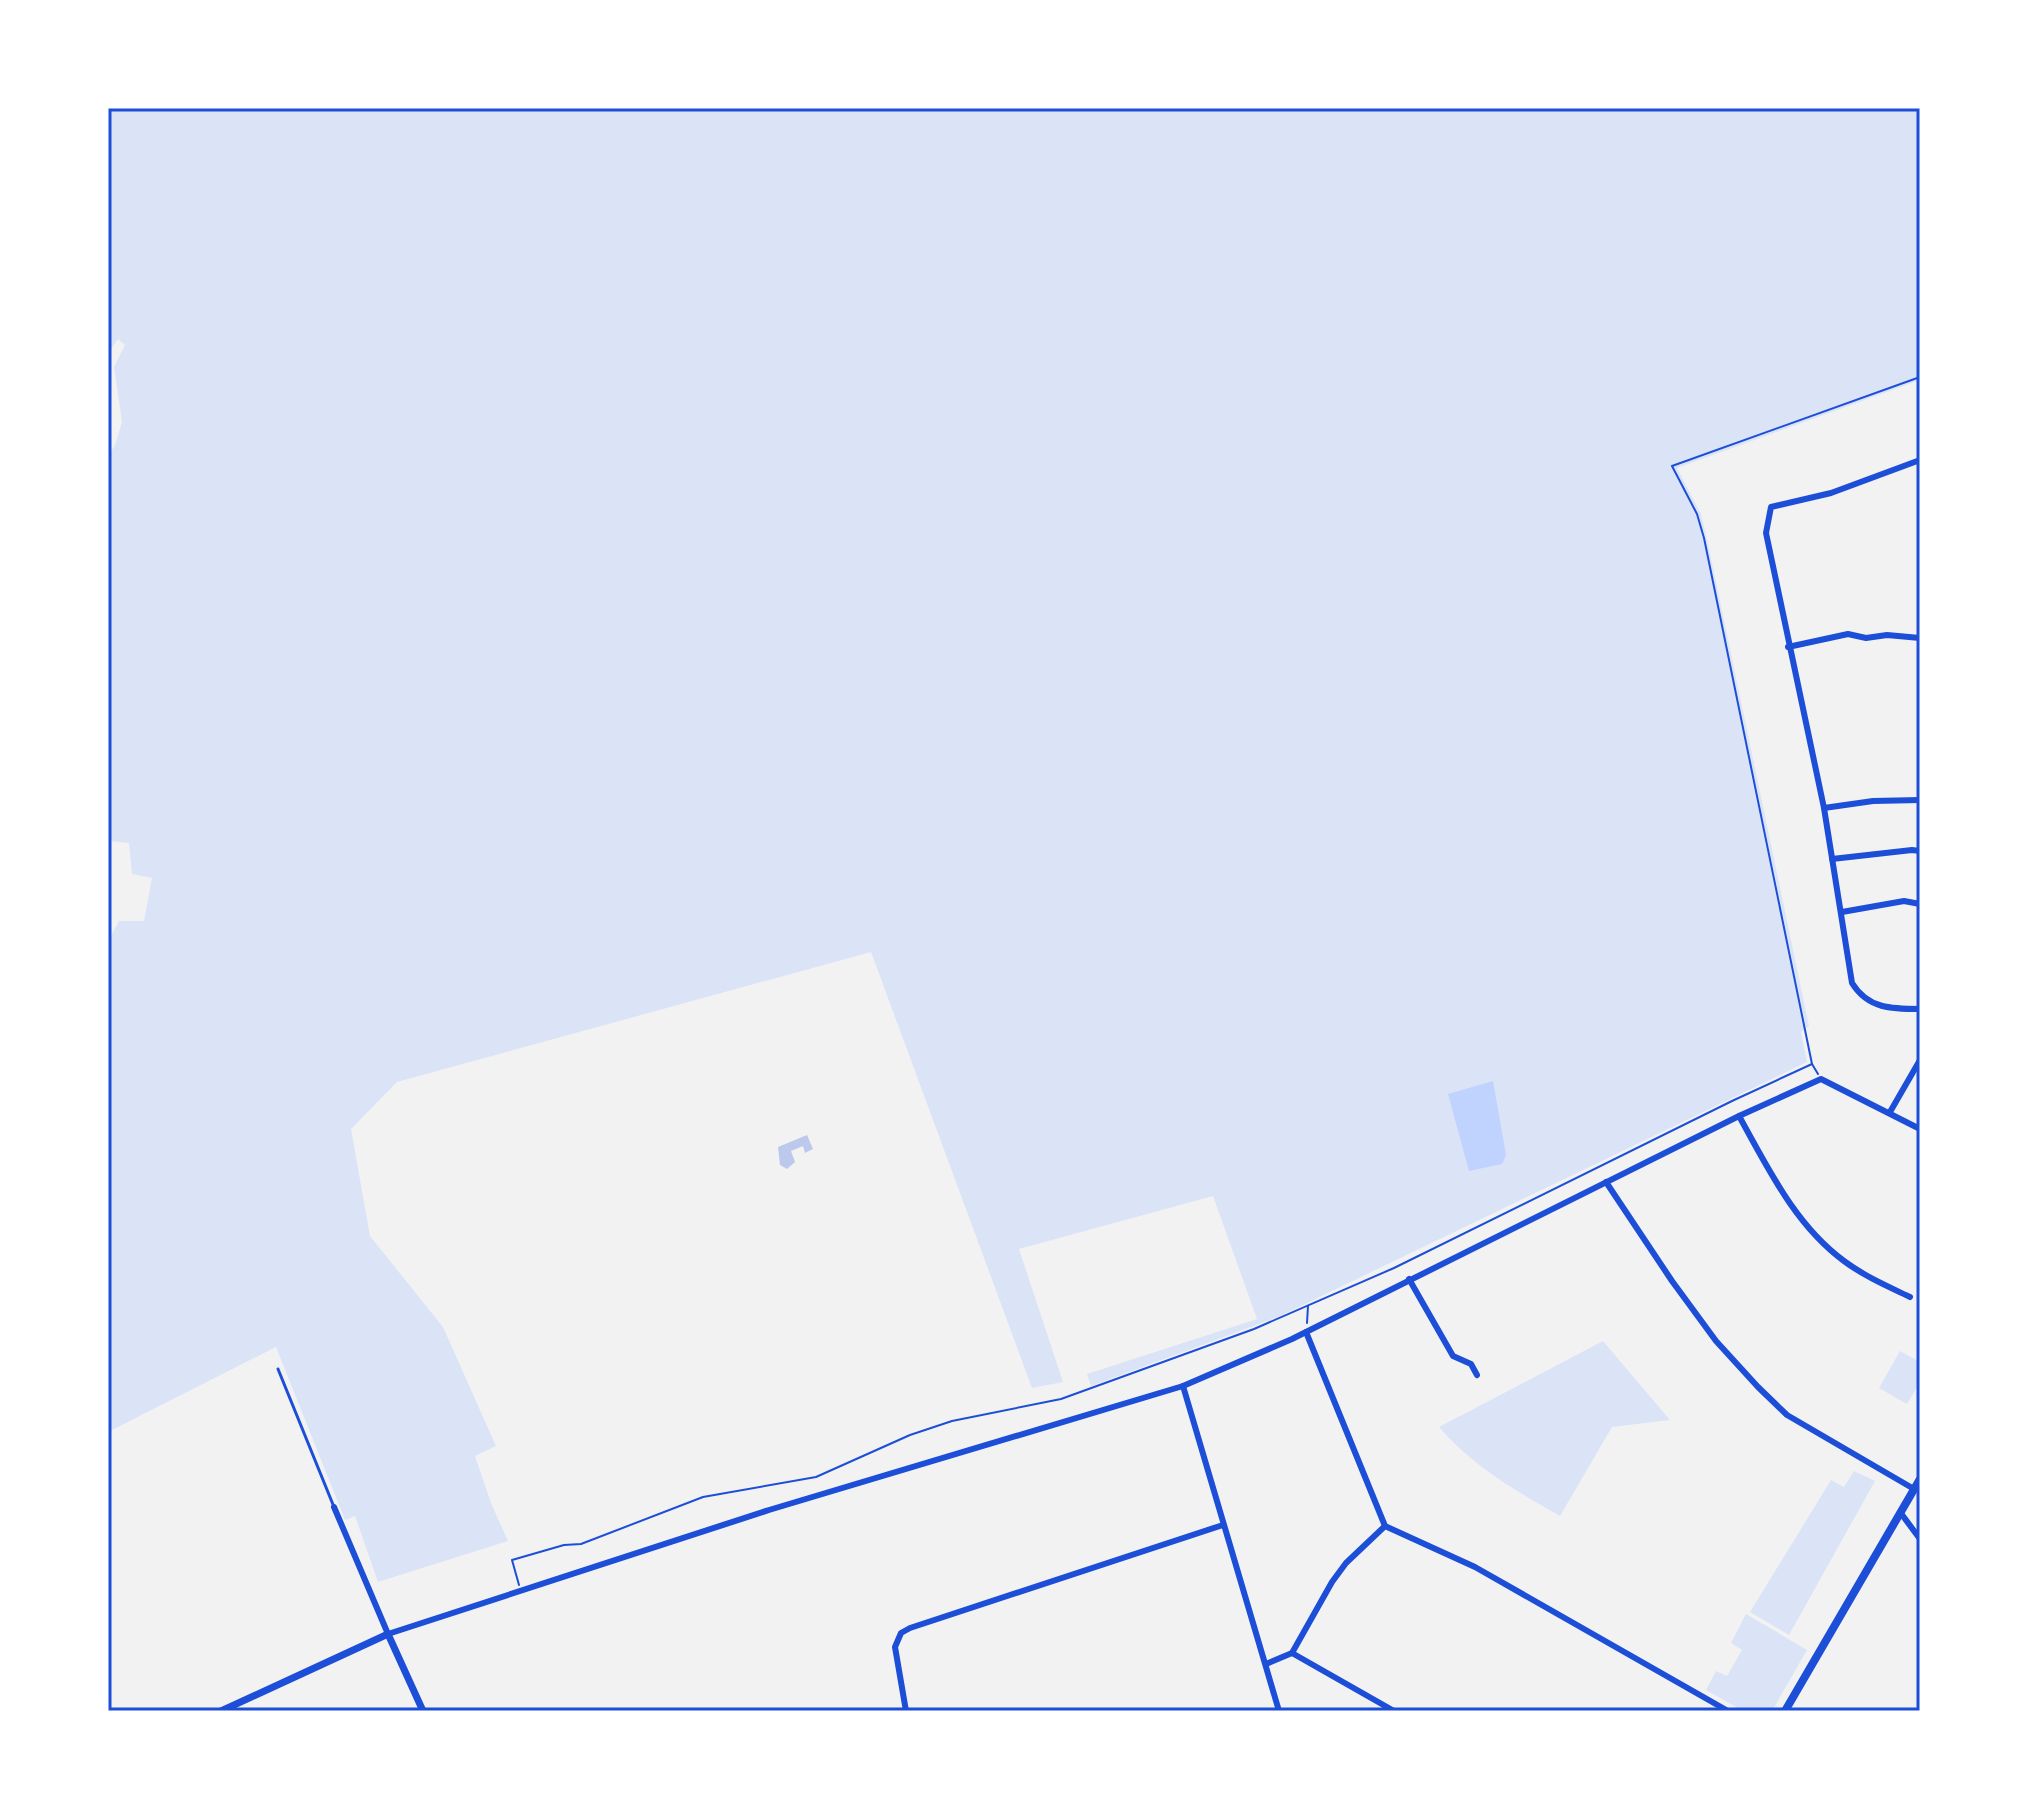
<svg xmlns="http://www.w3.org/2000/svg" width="2028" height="1819" font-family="'Alegreya Sans',sans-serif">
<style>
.green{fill:#dbe4f7}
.water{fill:#bfd3fe}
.building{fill:#bdc9ec}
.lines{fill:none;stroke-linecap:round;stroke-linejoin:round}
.path{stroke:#1d4ed8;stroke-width:2}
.service{stroke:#1d4ed8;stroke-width:3}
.minor{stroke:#1d4ed8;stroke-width:6}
.tertiary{stroke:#1d4ed8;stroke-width:7}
.secondary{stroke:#1d4ed8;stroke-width:8}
.neatline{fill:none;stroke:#1d4ed8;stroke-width:3}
</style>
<rect width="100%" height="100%" fill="#f2f2f2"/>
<g class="green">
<polygon points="108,108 1920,108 1920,380 1677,468 1701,514 1708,544 1809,1026 1801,1032 1807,1062 1278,1317 1091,1386 1087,1374 1257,1319 1213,1196 1019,1249 1063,1382 1032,1388 871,952 397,1082 351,1129 370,1236 443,1327 496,1446 475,1456 491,1503 508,1541 378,1582 355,1516 345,1520 276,1347 108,1432 108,941 119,921 144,921 152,878 132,874 129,843 108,841 108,456 115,445 122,422 114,367 125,345 118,339 108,353"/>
<path d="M1603 1341 1670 1420 1612 1427 1560 1516C1516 1491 1472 1466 1439 1427Z"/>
<polygon points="1900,1351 1920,1362 1920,1382 1907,1404 1879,1388"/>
<polygon points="1854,1471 1875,1481 1789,1635 1750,1612 1831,1480 1844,1487"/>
<polygon points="1746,1614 1807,1650 1772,1711 1743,1711 1706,1690 1716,1671 1727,1676 1742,1650 1731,1643"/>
</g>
<polygon class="water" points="1493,1081 1506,1155 1502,1164 1469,1171 1448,1094"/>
<polygon class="building" points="807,1135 813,1149 805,1153 803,1146 791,1151 795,1162 787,1169 780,1165 778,1147"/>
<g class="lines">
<g class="path">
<polyline points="1818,1074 1812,1064 1704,538 1697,514 1672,466 1920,377"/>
<polyline points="1307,1323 1308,1306"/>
<polyline points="519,1585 512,1560 564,1545 581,1544 703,1497 816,1477 910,1435 952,1421 1061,1399 1254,1329 1394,1268 1732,1101 1812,1064"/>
</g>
<polyline class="service" points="278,1369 334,1507"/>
<g class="minor">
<path d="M1920 460 1831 493 1771 507 1766 533 1824 808 1852 983C1868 1009 1892 1009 1920 1009"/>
<polyline points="1788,647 1848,634 1866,638 1887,635 1920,638"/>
<polyline points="1824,808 1873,801 1920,800"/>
<polyline points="1832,859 1912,850 1920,851"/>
<polyline points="1842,912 1904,901 1920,904"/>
<polyline points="1890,1112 1920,1060"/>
<path d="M1739 1116C1768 1168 1795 1225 1844 1261 1864 1276 1887 1286 1910 1297"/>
<polyline points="1606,1182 1672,1281 1716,1341 1758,1387 1787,1415 1914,1489"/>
<polyline points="1409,1279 1453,1356 1471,1364 1477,1375"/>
<polyline points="1306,1332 1385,1526 1475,1567 1728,1711"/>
<polyline points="1183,1386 1279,1711"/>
<polyline points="334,1507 388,1634 769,1510 1183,1386 1292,1339 1739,1116 1821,1079 1920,1129"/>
<polyline points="1900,1512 1920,1539"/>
<polyline points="1292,1653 1394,1711"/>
<polyline points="1266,1664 1292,1653 1332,1582 1346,1563 1385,1526"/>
<polyline points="906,1711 895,1647 901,1633 910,1628 1223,1525"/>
<polyline points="1020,1711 1069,1711"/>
</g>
<polyline class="tertiary" points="221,1711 388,1634 423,1711"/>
<polyline class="secondary" points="1785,1711 1920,1479"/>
</g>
<rect width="2028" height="1819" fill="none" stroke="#ffffff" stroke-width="220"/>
<rect x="110" y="110" width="1808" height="1599" class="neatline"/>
</svg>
